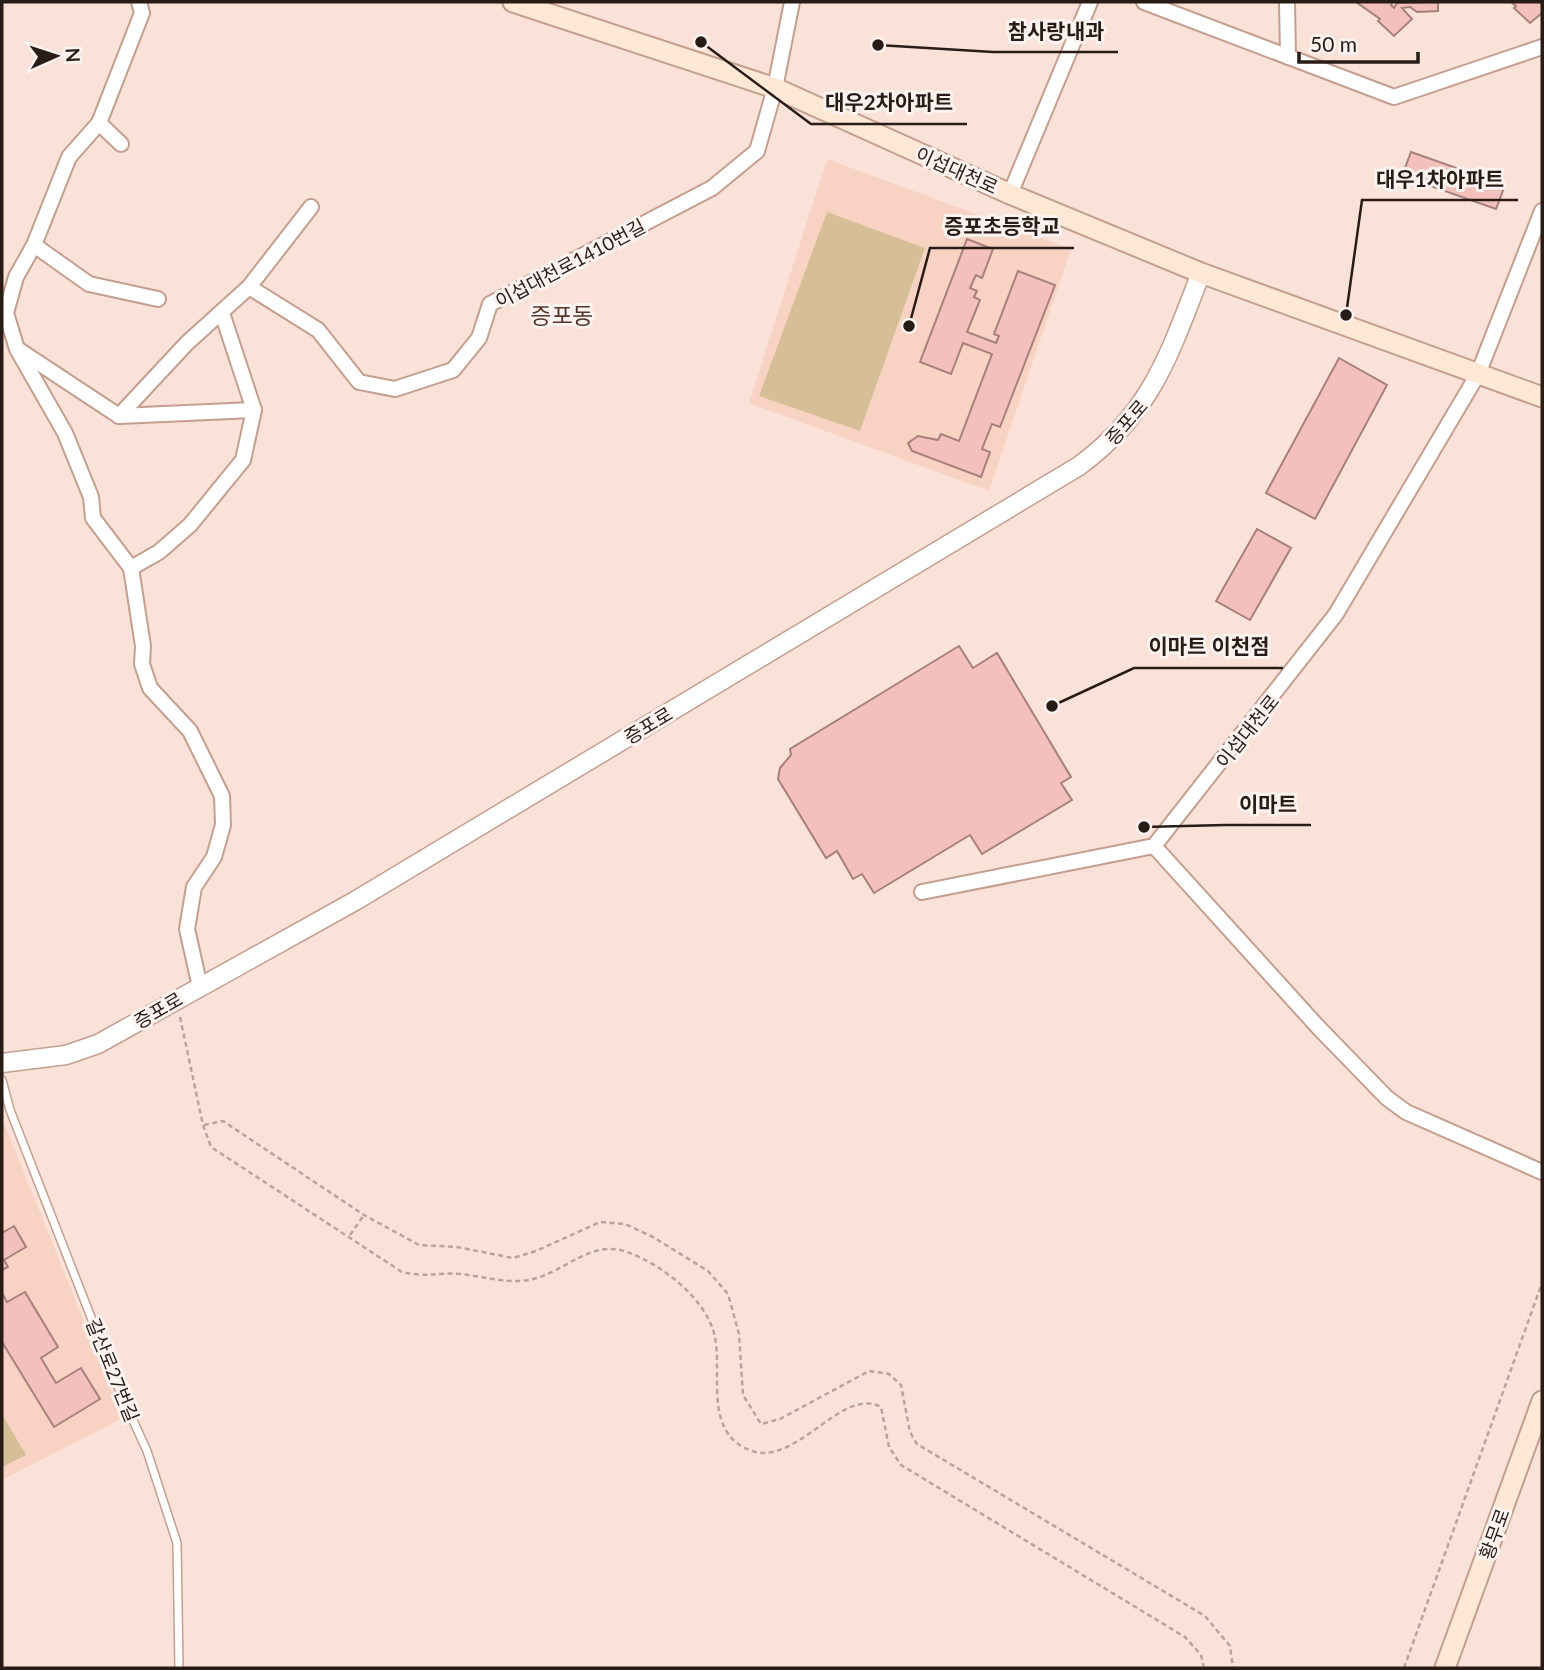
<svg xmlns="http://www.w3.org/2000/svg" width="1544" height="1670" font-family="Lato,'Noto Sans KR',sans-serif">
<style>
.built{fill:#f8d3c3}
.green{fill:#d6be97}
.building{fill:#f4c0bb;stroke:#a7807c;stroke-width:2}
.lines{fill:none;stroke-linecap:round;stroke-linejoin:round}
.service-casing{stroke:#c49f90;stroke-width:10}
.minor-casing{stroke:#c49f90;stroke-width:18}
.tertiary-casing{stroke:#c49f90;stroke-width:21}
.secondary-casing{stroke:#c49f90;stroke-width:23}
.path{stroke:#b9a49c;stroke-width:2.5;stroke-dasharray:5 3.5;stroke-linecap:butt}
.service{stroke:#fff;stroke-width:7}
.minor{stroke:#fff;stroke-width:14}
.tertiary{stroke:#fff;stroke-width:18}
.secondary{stroke:#fde8d6;stroke-width:19}
.labels{text-anchor:middle;dominant-baseline:central;stroke-width:6;stroke-linejoin:round;paint-order:stroke}
.street-label{font-size:19px;fill:#291b16;stroke:#fbf3f0}
.quarter-label{font-size:23px;fill:#543528;stroke:#fbf3f0}
.leader{fill:none;stroke:#291b16;stroke-width:2.5}
.callout-dot{fill:#291b16;stroke:#fbf3f0;stroke-width:2.5}
.callout-label{font-size:21px;text-anchor:middle;font-weight:bold;fill:#291b16;stroke:#fbf3f0;stroke-width:6;stroke-linejoin:round;paint-order:stroke}
</style>
<rect width="100%" height="100%" fill="#fae2d8"/>
<g class="built">
<polygon points="827,159 1071,249 989,491 749,403"/>
<polygon points="2,1118 123,1418 2,1480"/>
</g>
<g class="green">
<polygon points="827,212 925,248 860,431 759,396"/>
<polygon points="2,1414 26,1455 2,1467"/>
</g>
<g class="building">
<polygon points="1356,2 1393,2 1391,5 1394,8 1397,3 1438,2 1438,11 1417,12 1410,7 1402,8 1412,19 1394,36 1378,21 1380,19"/>
<polygon points="1511,2 1542,2 1542,13 1530,23 1514,8 1516,6"/>
<polygon points="1411,152 1505,185 1496,209 1402,176"/>
<polygon points="967,239 993,249 982,278 976,275 970,288 977,291 974,297 980,300 967,332 996,343 999,336 994,334 1018,271 1055,285 1000,427 992,424 982,449 990,452 981,477 912,451 908,443 918,436 938,440 941,434 959,441 992,354 963,343 951,374 920,362"/>
<polygon points="1339,358 1387,385 1315,519 1266,493"/>
<polygon points="1257,529 1291,548 1250,620 1216,601"/>
<polygon points="959,646 973,668 997,653 1071,777 1061,783 1072,800 982,854 970,835 874,893 862,874 853,879 837,851 826,858 778,779 780,768 791,755 790,749"/>
<polygon points="14,1226 26,1247 4,1260 8,1267 2,1270 2,1233"/>
<polygon points="25,1292 58,1347 41,1358 56,1383 81,1368 100,1399 54,1427 2,1342 2,1293 7,1302"/>
</g>
<g class="lines">
<defs>
<polyline id="service" points="2,1080 10,1110 121,1394 147,1451 177,1543 179,1668"/>
<g id="minor">
<polyline points="1144,2 1394,97 1542,47"/>
<polyline points="1287,2 1288,57"/>
<polyline points="99,123 69,157 34,245 16,277 6,313 17,349 65,433 91,497 93,518 131,568 143,646 142,664 150,688 190,731 222,796 223,825 214,857 194,887 187,929 200,987"/>
<polyline points="121,144 99,123 142,13 139,2"/>
<polyline points="1010,194 1090,2"/>
<polyline points="311,207 249,287 318,330 359,382 395,389 453,370 479,338 490,304 712,188 757,151 775,88 792,2"/>
<polyline points="34,245 89,284 158,299"/>
<polyline points="19,350 119,416 187,343 249,287"/>
<polyline points="119,416 254,410"/>
<polyline points="131,568 159,552 190,525 243,460 254,410 222,313"/>
<polyline points="1154,846 1318,1027 1387,1098 1406,1112 1542,1172"/>
<polyline points="922,892 1154,846 1336,614 1478,374 1542,211"/>
</g>
<path id="tertiary" d="M2 1063 66 1055 98 1044 355 901 1079 466C1152 412 1169 355 1201 273"/>
<g id="secondary">
<polyline points="513,2 775,88 1010,194 1201,273 1542,397"/>
<polyline points="1445,1668 1542,1401"/>
</g>
</defs>
<use href="#service" class="service-casing"/>
<use href="#minor" class="minor-casing"/>
<use href="#tertiary" class="tertiary-casing"/>
<use href="#secondary" class="secondary-casing"/>
<g class="path">
<path d="M180 1017 203 1125 211 1147 402 1272C428 1278 437 1272 460 1274 484 1276 508 1285 533 1279 566 1271 592 1239 627 1252 661 1264 704 1297 714 1333 724 1371 701 1433 752 1451 797 1466 842 1386 881 1407L889 1447 901 1465 1185 1637 1201 1655 1204 1668"/>
<polyline points="204,1125 223,1121 364,1215 419,1245 457,1247 513,1258 536,1251 600,1222 625,1224 653,1237 708,1271 728,1294 739,1334 743,1395 761,1424 780,1419 869,1371 889,1374 901,1385 910,1432 917,1444 1205,1616 1230,1646 1233,1668"/>
<polyline points="350,1235 364,1215"/>
<polyline points="1404,1668 1542,1283"/>
</g>
<use href="#service" class="service"/>
<use href="#minor" class="minor"/>
<use href="#tertiary" class="tertiary"/>
<use href="#secondary" class="secondary"/>
</g>
<g class="labels">
<g class="street-label">
<text transform="translate(957 170) rotate(24)">이섭대천로</text>
<text transform="translate(570 263) rotate(-28)">이섭대천로1410번길</text>
<text transform="translate(1126 422) rotate(-49)">증포로</text>
<text transform="translate(648 725) rotate(-31)">증포로</text>
<text transform="translate(1247 731) rotate(-51)">이섭대천로</text>
<text transform="translate(158 1010) rotate(-30)">증포로</text>
<text transform="translate(113 1370) rotate(68)">갈산로27번길</text>
<text transform="translate(1494 1534) rotate(-70)">황무로</text>
</g>
<g class="quarter-label">
<text x="562" y="315">증포동</text>
</g>
</g>
<path class="leader" d="M878 45L993 52H1118M701 42L811 124H967M1346 315L1362 200H1518M909 326L930 248H1074M1052 706L1134 668H1283M1144 827L1225 825H1311"/>
<g class="callout-dot">
<circle cx="878" cy="45" r="7"/>
<circle cx="701" cy="42" r="7"/>
<circle cx="1346" cy="315" r="7"/>
<circle cx="909" cy="326" r="7"/>
<circle cx="1052" cy="706" r="7"/>
<circle cx="1144" cy="827" r="7"/>
</g>
<g class="callout-label">
<text x="1056" y="39">참사랑내과</text>
<text x="889" y="110">대우2차아파트</text>
<text x="1440" y="187">대우1차아파트</text>
<text x="1002" y="234">증포초등학교</text>
<text x="1209" y="654">이마트 이천점</text>
<text x="1268" y="812">이마트</text>
</g>
<rect width="1544" height="1670" fill="none" stroke="#291b16" stroke-width="7"/>
<g transform="translate(56 56) rotate(87)" stroke="#fbf3f0" stroke-width="5" paint-order="stroke">
<path d="M0-5L12 26L0 18L-12 26Z" fill="#291b16"/>
<text y="-10" font-size="19" font-weight="bold" text-anchor="middle" fill="#291b16">N</text>
</g>
<path d="M1299 52v10h119v-10" fill="none" stroke="#291b16" stroke-width="3.5"/>
<text x="1310" y="52" font-size="21" fill="#291b16" stroke="#fbf3f0" stroke-width="5" paint-order="stroke">50 m</text>
</svg>
